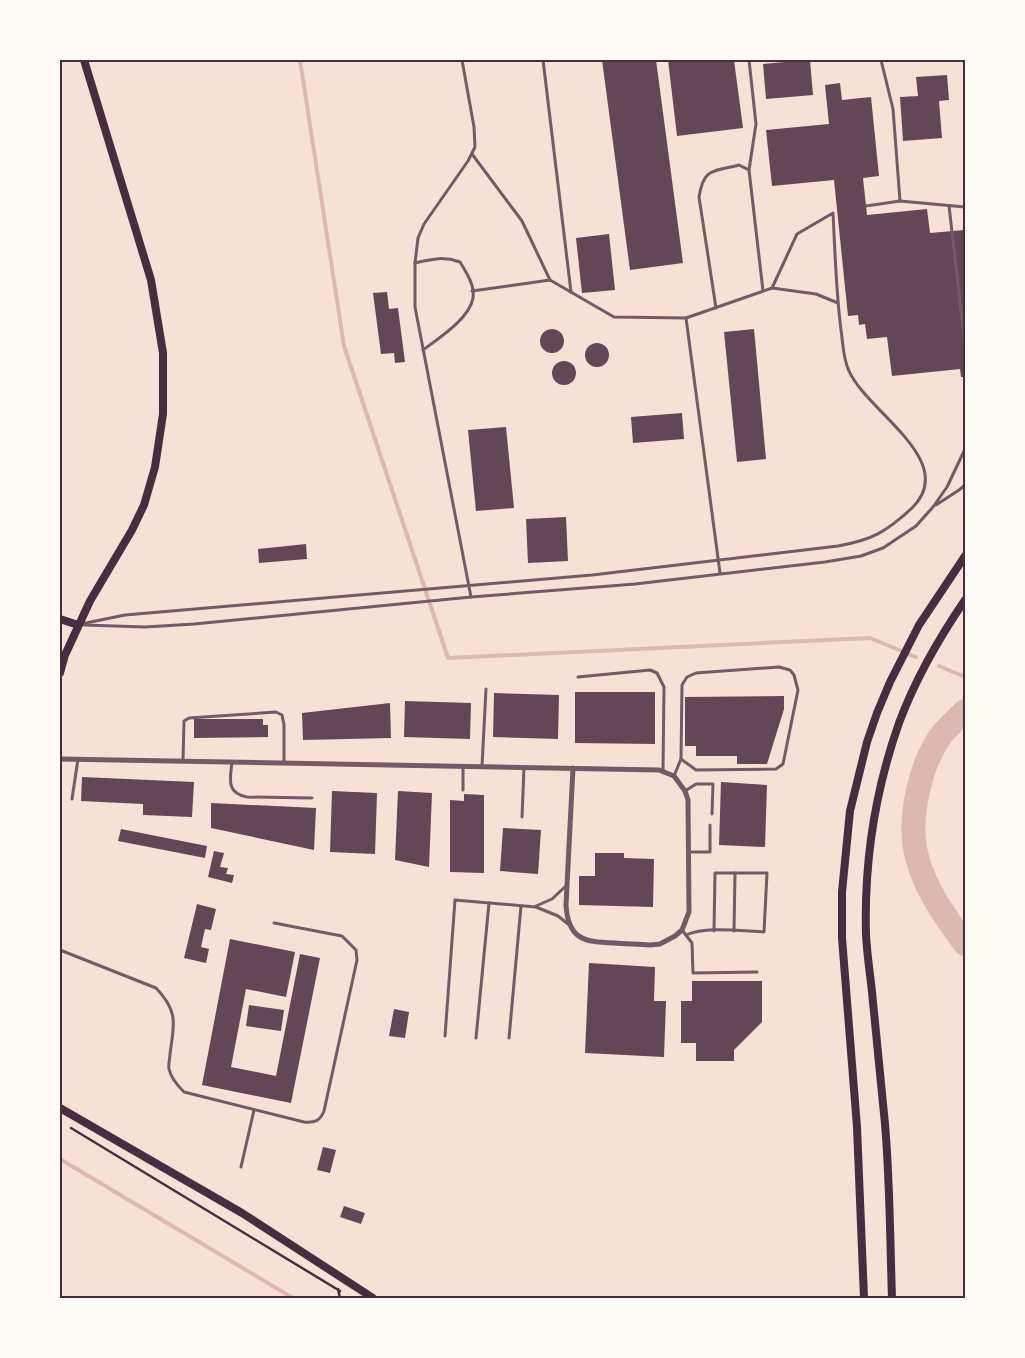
<svg xmlns="http://www.w3.org/2000/svg" width="1025" height="1358" font-family="Literata,serif">
<style>
.lines{fill:none;stroke-linecap:round;stroke-linejoin:round}
.stream{stroke:#dcb8b0;stroke-width:4}
.river{stroke:#dcb8b0;stroke-width:24}
.building{fill:#644757}
.path{stroke:#4a2c40;stroke-width:2.5}
.service{stroke:#755966;stroke-width:3}
.minor{stroke:#755966;stroke-width:5}
.secondary{stroke:#4a2c40;stroke-width:8}
.neatline{fill:none;stroke:#4a2c40;stroke-width:2}
</style>
<rect width="100%" height="100%" fill="#f7e1d7"/>
<g class="lines">
<g class="stream">
<polyline points="300,60 344,346 448,658 870,638 916,657"/>
<polyline points="939,666 965,677"/>
<polyline points="60,1159 293,1298"/>
</g>
<path class="river" d="M965 711C958 718 950 725 943 733 920 762 907 821 917 857 925 889 946 918 965 944"/>
</g>
<g class="building">
<polygon points="602,60 656,60 683,263 630,270"/>
<polygon points="668,60 734,60 743,128 677,136"/>
<polygon points="785,60 810,60 813,95 766,99 763,64 785,62"/>
<polygon points="947,75 949,100 939,101 942,138 903,141 900,97 918,96 916,77"/>
<polygon points="840,83 842,100 871,97 879,176 863,178 867,215 927,209 930,233 964,230 965,377 961,377 960,369 892,376 887,337 867,339 865,324 859,325 858,315 848,316 834,180 772,186 766,130 829,124 825,85"/>
<polygon points="609,234 615,290 582,293 576,238"/>
<polygon points="387,292 389,309 398,308 405,362 395,363 394,353 381,354 373,293"/>
<polygon points="754,329 766,459 737,462 724,332"/>
<circle cx="552" cy="341" r="12"/>
<circle cx="597" cy="355" r="12"/>
<circle cx="564" cy="373" r="12"/>
<polygon points="682,413 684,439 633,443 631,417"/>
<polygon points="506,427 514,508 476,511 468,430"/>
<polygon points="566,517 568,561 528,563 526,519"/>
<polygon points="306,544 307,559 259,563 258,549"/>
<polygon points="575,692 655,692 655,744 575,743"/>
<polygon points="494,693 559,695 558,739 493,737"/>
<polygon points="784,696 784,709 767,764 737,764 737,756 696,756 696,746 685,746 685,697"/>
<polygon points="405,701 471,703 470,739 404,737"/>
<polygon points="390,703 391,738 303,740 302,713"/>
<polygon points="194,719 263,719 263,725 268,725 268,737 194,738"/>
<polygon points="82,777 194,782 192,817 143,815 143,804 81,801"/>
<polygon points="721,782 767,785 765,847 719,845"/>
<polygon points="332,791 377,793 375,854 330,852"/>
<polygon points="398,791 432,793 429,867 395,860"/>
<polygon points="464,794 484,795 484,873 450,872 450,800 464,801"/>
<polygon points="211,803 316,808 314,850 211,828"/>
<polygon points="503,828 541,830 538,874 500,871"/>
<polygon points="121,829 207,846 205,858 118,841"/>
<polygon points="214,851 224,853 220,867 228,868 226,874 234,875 232,883 208,877"/>
<polygon points="595,853 624,853 624,858 654,859 653,907 579,905 579,876 595,876"/>
<polygon points="197,904 216,909 211,930 205,929 201,947 209,949 206,963 184,958"/>
<polygon points="230,939 295,952 286,997 246,989 231,1067 276,1076 300,954 320,958 291,1103 202,1085"/>
<polygon points="589,963 655,967 654,1001 666,1001 664,1057 585,1053"/>
<polygon points="692,981 762,981 762,1022 734,1050 734,1061 696,1061 696,1043 681,1043 681,1001 692,1001"/>
<polygon points="249,1005 284,1010 281,1031 246,1026"/>
<polygon points="394,1009 409,1012 405,1038 389,1036"/>
<polygon points="323,1147 336,1150 330,1173 317,1170"/>
<polygon points="344,1206 365,1213 361,1224 340,1217"/>
</g>
<g class="lines">
<g class="path">
<polyline points="71,1128 340,1291"/>
<polyline points="338,1289 340,1298"/>
</g>
<g class="service">
<polyline points="462,60 474,127 475,147 468,161 424,224 418,238 415,263 415,307 471,597"/>
<polyline points="543,60 571,292"/>
<polyline points="749,60 756,124 749,170"/>
<polyline points="881,60 893,109 900,201"/>
<polyline points="472,154 522,221 550,280"/>
<polyline points="866,206 900,201 965,207"/>
<polyline points="949,206 965,344"/>
<path d="M415 263C432 259 443 256 460 262 466 272 475 285 473 298 470 318 439 338 423 350"/>
<polyline points="472,291 550,280 614,317 686,318 772,288 816,294 838,303"/>
<path d="M716 308 699 197C704 167 713 172 739 165L749 170 763 291"/>
<polyline points="686,318 720,573"/>
<polyline points="936,505 959,490 965,485"/>
<path d="M81 624 125 615 592 575 838 546C872 540 886 532 911 509 961 462 867 412 849 371 843 359 843 343 841 330 836 291 835 252 833 213L797 234 772 288"/>
<polyline points="84,625 145,627 194,624 471,597 635,584 825,562 861,556 883,548 916,526 933,507 947,487 965,449"/>
<polygon points="779,667 790,670 794,675 798,690 783,764 776,769 696,770 681,759 682,685 687,677 696,673"/>
<polyline points="578,677 650,670 657,673 664,687 663,771"/>
<polyline points="183,761 184,721 189,718 276,712 282,715 284,725 284,763"/>
<path d="M232 762C230 779 226 793 247 797L312 798"/>
<polyline points="463,766 463,790"/>
<polyline points="482,766 486,689"/>
<polyline points="674,776 681,759"/>
<polyline points="685,791 696,784 713,784 712,814"/>
<polyline points="72,799 78,759"/>
<polyline points="522,817 524,768"/>
<polyline points="689,852 710,852 710,825"/>
<polyline points="536,906 552,899 567,885"/>
<polyline points="682,930 692,943 693,973 757,972"/>
<polyline points="734,931 735,873"/>
<path d="M686 935C706 926 741 931 764 932L767 873H715L714 931"/>
<path d="M60 950 156 988C179 1012 174 1024 170 1054 170 1058 168 1065 169 1069 171 1078 178 1086 184 1092L304 1122C315 1123 320 1121 324 1111L357 960 356 950 342 936 274 923"/>
<polyline points="445,1036 455,900 536,907 558,916 568,924"/>
<polyline points="476,1038 489,903"/>
<polyline points="509,1038 521,906"/>
<polyline points="241,1167 254,1110"/>
</g>
<path class="minor" d="M60 759 659 770 674 776 685 791 688 800 689 912 682 930 675 936 660 944 650 945C638 944 626 944 614 943 585 942 568 940 566 905L573 768"/>
<g class="secondary">
<polyline points="60,619 78,625"/>
<polyline points="60,673 65,655 90,601 132,530 144,505 155,467 163,414 163,353 151,280 84,60"/>
<polyline points="60,1108 242,1213 373,1298"/>
<polyline points="864,1298 857,1127 842,938 842,892 850,811 867,742 877,713 890,682 919,625 965,556"/>
<path d="M892 1298C890 1240 890 1182 885 1124 881 1080 876 1036 872 992 870 973 867 954 866 935 864 863 875 791 899 723 915 680 939 638 965 600"/>
</g>
</g>
<rect width="1025" height="1358" fill="none" stroke="#fffaf5" stroke-width="122"/>
<rect x="61" y="61" width="903" height="1236" class="neatline"/>
</svg>
